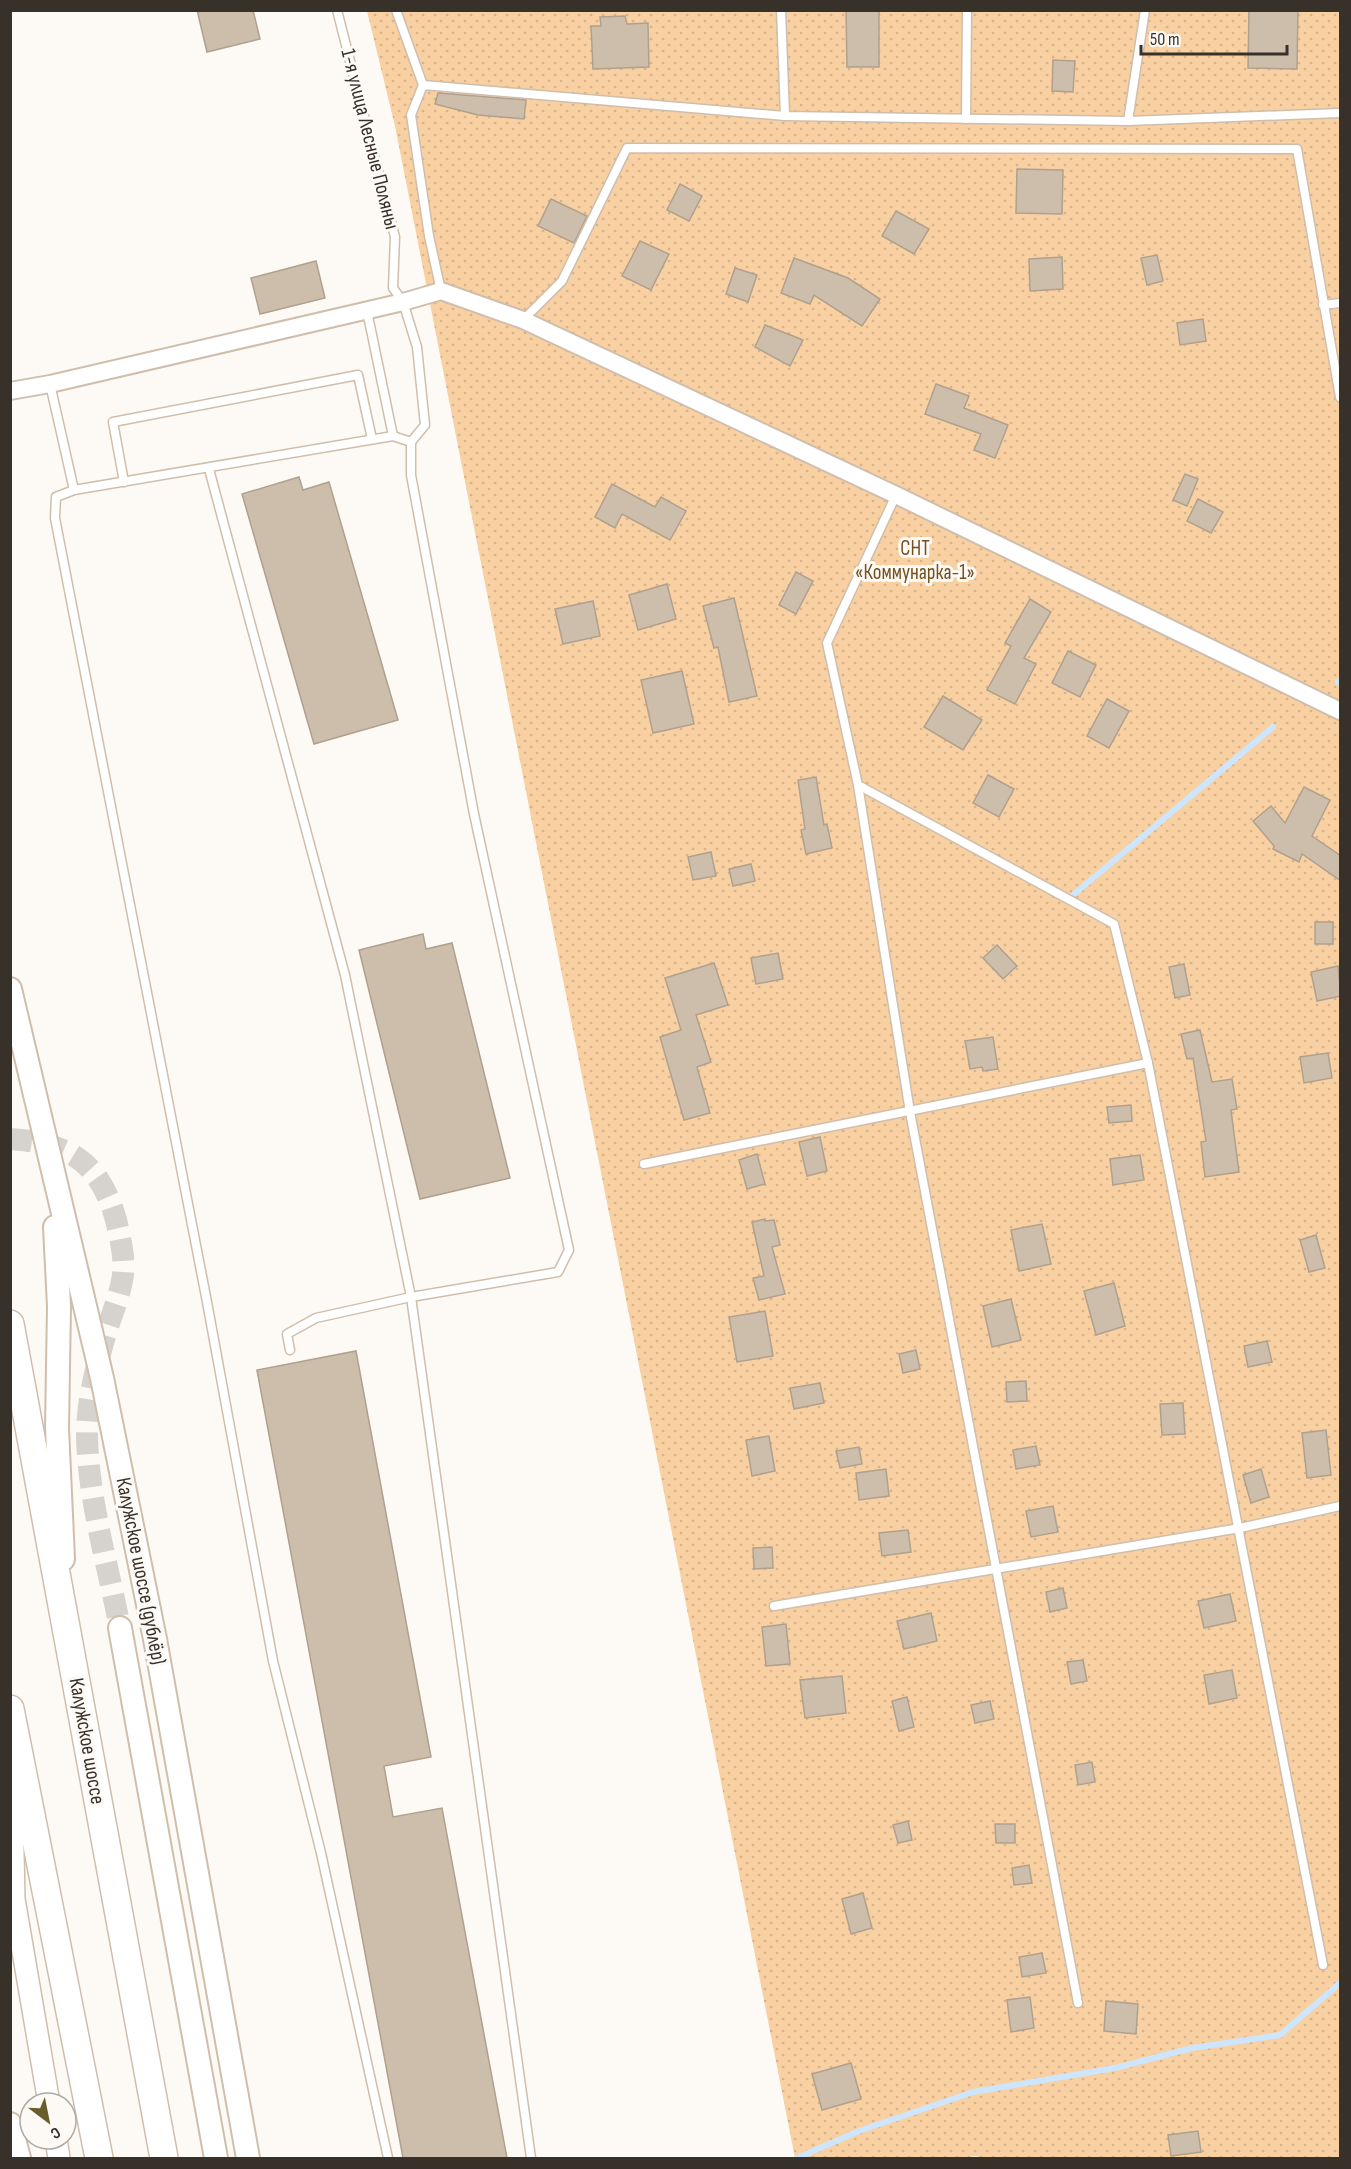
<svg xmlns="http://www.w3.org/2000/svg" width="1351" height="2169" font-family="'Sofia Sans Condensed',sans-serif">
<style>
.garden{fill:url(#garden-dots)}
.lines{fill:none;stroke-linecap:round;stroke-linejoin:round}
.stream{stroke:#cde5fd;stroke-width:6}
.building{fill:#cdbdab;stroke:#b0a08e;stroke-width:1.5}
.secondary-tunnel{stroke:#d6d2cd;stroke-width:22;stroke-dasharray:22 11;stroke-linecap:butt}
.service-casing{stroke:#cfbeac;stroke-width:11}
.minor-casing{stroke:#cfbeac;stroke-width:20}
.tertiary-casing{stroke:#cfbeac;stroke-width:24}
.secondary-casing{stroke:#cfbeac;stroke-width:26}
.trunk-casing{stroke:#cfbeac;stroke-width:30}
.service{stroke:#fff;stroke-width:8}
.minor{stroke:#fff;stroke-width:16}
.tertiary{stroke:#fff;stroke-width:21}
.secondary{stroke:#fff;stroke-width:22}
.trunk{stroke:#fff;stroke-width:27}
.labels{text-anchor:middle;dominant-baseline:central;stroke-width:6;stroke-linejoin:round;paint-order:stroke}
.street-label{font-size:21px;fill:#38312a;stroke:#fdfaf6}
.park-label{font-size:21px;fill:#744f1f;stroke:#fdfaf6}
</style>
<defs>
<pattern id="garden-dots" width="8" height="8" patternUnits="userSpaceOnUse" patternTransform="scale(1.5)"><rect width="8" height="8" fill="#f9d0a1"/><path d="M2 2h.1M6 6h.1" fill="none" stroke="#d6b38b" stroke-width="1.8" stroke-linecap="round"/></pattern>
</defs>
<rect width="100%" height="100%" fill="#fdfaf6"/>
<polygon class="garden" points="367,11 1340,11 1340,2158 977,2158 977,2156 961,2158 795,2158 395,126"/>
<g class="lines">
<g class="stream">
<polyline points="1338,682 1340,681"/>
<polyline points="1067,900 1273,727"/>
<polyline points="797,2158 859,2131 973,2092 1115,2068 1192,2048 1280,2035 1340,1983"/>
</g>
</g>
<g class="building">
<polygon points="197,10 253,10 260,39 207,52"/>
<polygon points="846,10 879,10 879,67 847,67"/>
<polygon points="1249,10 1298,10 1297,69 1248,68"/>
<polygon points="625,16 627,24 648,23 649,67 593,69 591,26 601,26 600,17"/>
<polygon points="1053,60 1075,61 1073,92 1052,91"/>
<polygon points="438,93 526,100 524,119 478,115 435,104"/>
<polygon points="1017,169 1063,170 1062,214 1016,213"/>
<polygon points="680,184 702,196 689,221 667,210"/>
<polygon points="551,199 587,216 574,243 538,226"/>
<polygon points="896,211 929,229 914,254 882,236"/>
<polygon points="640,241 669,254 651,290 622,276"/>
<polygon points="1157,255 1163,281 1147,285 1141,258"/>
<polygon points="1062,257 1063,289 1030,291 1029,259"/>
<polygon points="794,258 848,278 880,299 862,326 814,295 810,304 781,293"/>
<polygon points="316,261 325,298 260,314 251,278"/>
<polygon points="735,268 757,275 748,302 726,294"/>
<polygon points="1203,319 1206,341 1180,345 1177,323"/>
<polygon points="765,325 803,340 790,366 755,347"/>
<polygon points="936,384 969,396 964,408 1008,425 995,458 974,450 981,434 925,414"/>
<polygon points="1185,474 1198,479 1187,506 1173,500"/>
<polygon points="299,477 303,490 329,482 398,720 314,744 242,494"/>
<polygon points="612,484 655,507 661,497 686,511 670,540 622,514 615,528 595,517"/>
<polygon points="1198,499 1223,512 1211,533 1187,521"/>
<polygon points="796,572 813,581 796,614 779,605"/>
<polygon points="667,584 676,619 638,630 629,595"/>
<polygon points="734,598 757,696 729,702 718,647 714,648 703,606"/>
<polygon points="1030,599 1051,612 1024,658 1036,664 1015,704 987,690 1011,646 1005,643"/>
<polygon points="593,601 600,636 563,644 555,609"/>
<polygon points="1068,651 1096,665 1080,697 1052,683"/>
<polygon points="682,671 694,724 653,733 641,680"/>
<polygon points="943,696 982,720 963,750 924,727"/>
<polygon points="1107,699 1129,711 1109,748 1087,736"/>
<polygon points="988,775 1014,789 999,817 973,803"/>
<polygon points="816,777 824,825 827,824 832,848 806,854 801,830 805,829 798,780"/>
<polygon points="1304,787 1330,800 1312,836 1341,856 1341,881 1302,854 1299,862 1273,849 1274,846 1253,821 1271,806 1285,823"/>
<polygon points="711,852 716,876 693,880 688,857"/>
<polygon points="751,864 755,881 733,886 729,869"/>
<rect x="1315" y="922" width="18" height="22"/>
<polygon points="423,934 426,949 452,943 510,1178 420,1199 359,950"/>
<polygon points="997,945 1017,966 1003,979 983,958"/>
<polygon points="778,953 783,979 756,984 751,958"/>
<polygon points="714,963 728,1005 696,1015 711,1062 697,1067 710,1113 684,1120 660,1037 681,1030 665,978"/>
<polygon points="1184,964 1190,995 1175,998 1169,967"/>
<polygon points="1338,966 1341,996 1317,1001 1311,972"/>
<polygon points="1200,1030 1212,1082 1232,1079 1237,1109 1231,1110 1239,1172 1205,1177 1201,1142 1206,1141 1193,1058 1187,1059 1181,1034"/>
<polygon points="993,1037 998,1069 983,1071 982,1067 970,1069 965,1041"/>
<polygon points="1328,1053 1332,1078 1304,1083 1300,1057"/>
<polygon points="1131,1105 1132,1121 1109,1123 1107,1107"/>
<polygon points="820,1137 827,1171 807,1176 799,1142"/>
<polygon points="757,1154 765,1184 747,1189 739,1160"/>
<polygon points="1140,1155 1144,1180 1113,1185 1110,1159"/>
<polygon points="765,1219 765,1221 774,1220 780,1245 772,1247 785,1294 759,1300 753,1278 764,1276 752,1222"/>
<polygon points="1042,1224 1051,1264 1019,1271 1011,1230"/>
<polygon points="1316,1235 1325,1268 1309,1272 1300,1240"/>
<polygon points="1114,1283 1125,1326 1096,1335 1084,1291"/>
<polygon points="1011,1299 1021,1340 992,1347 983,1306"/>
<polygon points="765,1311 773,1356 737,1362 729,1317"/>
<polygon points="1267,1341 1272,1362 1248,1367 1244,1346"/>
<polygon points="916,1350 920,1369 903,1373 899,1354"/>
<polygon points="356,1351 431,1757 384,1766 393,1817 442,1808 507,2158 403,2158 257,1370"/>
<polygon points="1026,1381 1027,1401 1007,1402 1006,1382"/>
<polygon points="820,1383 824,1403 794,1409 790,1388"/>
<polygon points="1183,1403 1185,1434 1162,1435 1160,1404"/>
<polygon points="1326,1430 1331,1475 1307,1478 1302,1433"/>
<polygon points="769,1436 775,1471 752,1476 746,1440"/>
<polygon points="1036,1446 1040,1465 1016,1469 1013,1450"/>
<polygon points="859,1447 862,1464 840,1468 836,1451"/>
<polygon points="886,1469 889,1496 859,1500 856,1473"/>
<polygon points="1261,1469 1269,1497 1251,1503 1243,1475"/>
<polygon points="1053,1506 1058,1532 1031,1537 1026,1511"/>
<polygon points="908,1530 911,1552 882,1556 879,1533"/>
<polygon points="772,1547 773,1568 754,1569 753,1548"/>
<polygon points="1063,1588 1067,1608 1050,1612 1046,1592"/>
<polygon points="1230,1594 1236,1621 1204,1628 1198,1601"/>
<polygon points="931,1613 937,1641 904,1649 897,1621"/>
<polygon points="786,1624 790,1664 766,1666 762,1627"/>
<polygon points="1083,1660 1087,1681 1071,1684 1067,1662"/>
<polygon points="1232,1670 1237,1698 1209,1704 1204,1675"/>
<polygon points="842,1676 846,1713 805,1718 800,1680"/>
<polygon points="907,1697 914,1727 899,1731 892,1701"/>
<polygon points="990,1701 994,1719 975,1723 971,1705"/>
<polygon points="1092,1762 1095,1782 1078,1785 1075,1765"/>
<polygon points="908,1821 912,1840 898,1843 893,1825"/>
<polygon points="995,1824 1015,1824 1015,1843 996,1843"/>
<polygon points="1029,1865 1032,1883 1014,1885 1012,1868"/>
<polygon points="863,1893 872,1928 851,1934 842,1899"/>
<polygon points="1042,1953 1046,1973 1022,1977 1019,1957"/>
<polygon points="1030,1997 1034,2028 1011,2032 1007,2000"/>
<polygon points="1106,2001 1138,2004 1136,2034 1104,2031"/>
<polygon points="851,2063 861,2099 822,2110 812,2074"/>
<polygon points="1198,2131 1201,2152 1171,2156 1168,2135"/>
</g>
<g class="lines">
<path class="secondary-tunnel" d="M10 1139C69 1143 100 1162 116 1220 120 1237 125 1257 123 1275 120 1296 111 1316 105 1336 96 1367 87 1402 87 1435 88 1499 108 1565 120 1628"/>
<defs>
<g id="service">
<polyline points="337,10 395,237 393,288 403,302 417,347 425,425 411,442"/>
<polyline points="396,10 423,85"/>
<polyline points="781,10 785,116"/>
<polyline points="966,119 967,10"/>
<polyline points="1128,121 1145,10"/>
<polyline points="441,291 429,236 411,115 423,85 785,116 1128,121 1340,113"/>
<polyline points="1323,305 1340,303"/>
<polyline points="367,311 393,436"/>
<polyline points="523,320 562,281 627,148 1297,149 1340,397"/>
<polyline points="50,384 74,490"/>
<polyline points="209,469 345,975 411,1297 531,2158"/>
<polyline points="124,482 113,422 358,375 372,439"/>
<polyline points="896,495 827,643 858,785 910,1112 1078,2003"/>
<polyline points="858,785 1114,924 1148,1063 1323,1965"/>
<polyline points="644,1164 1148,1063"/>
<polyline points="290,1350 287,1334 316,1318 411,1297 558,1272 569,1250 474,814 411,475 411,442 393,436 74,490 56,497 55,518 207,1302 273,1661 321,1853 388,2158"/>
<polyline points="774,1606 1240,1528 1340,1506"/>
</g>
<polyline id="minor" points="10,391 50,384 403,302 441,291 523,320 896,495 1340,711"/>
<g id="tertiary">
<polyline points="11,1759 14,1899 49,2103"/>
<polyline points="56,2139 59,2158"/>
</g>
<g id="secondary">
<polyline points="10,989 102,1378 155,1639 248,2158"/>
<polyline points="55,1227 59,1306 57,1428 63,1559"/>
<polyline points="120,1628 216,2158"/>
<polyline points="10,2124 19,2158"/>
</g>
<g id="trunk">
<polyline points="10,1324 164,2158"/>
<polyline points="10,1709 99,2158"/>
</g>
</defs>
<use href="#service" class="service-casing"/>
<use href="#minor" class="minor-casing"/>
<use href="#tertiary" class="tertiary-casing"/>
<use href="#secondary" class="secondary-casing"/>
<use href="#trunk" class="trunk-casing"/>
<use href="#service" class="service"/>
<use href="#minor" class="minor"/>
<use href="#tertiary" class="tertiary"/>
<use href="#secondary" class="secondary"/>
<use href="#trunk" class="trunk"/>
</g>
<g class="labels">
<g class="street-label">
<text transform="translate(370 139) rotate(76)">1-я улица Лесные Поляны</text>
<text transform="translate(141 1571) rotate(79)">Калужское шоссе (дублёр)</text>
<text transform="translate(87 1741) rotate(80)">Калужское шоссе</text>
</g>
<g class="park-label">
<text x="915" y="548">СНТ<tspan x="915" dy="24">«Коммунарка-1»</tspan></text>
</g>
</g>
<rect width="1351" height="2169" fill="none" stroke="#38312a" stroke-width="24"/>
<g transform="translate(48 2121) rotate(148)"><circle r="28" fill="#fdfaf6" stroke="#aeaaa4" stroke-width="1.5"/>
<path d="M0-4.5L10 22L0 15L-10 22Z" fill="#685e2b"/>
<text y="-9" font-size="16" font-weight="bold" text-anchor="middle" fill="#38312a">С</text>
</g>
<path d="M1141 45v9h146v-9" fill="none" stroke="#38312a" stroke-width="3"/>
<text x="1150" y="45" font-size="18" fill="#38312a" stroke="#fdfaf6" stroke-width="4.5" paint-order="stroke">50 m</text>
</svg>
